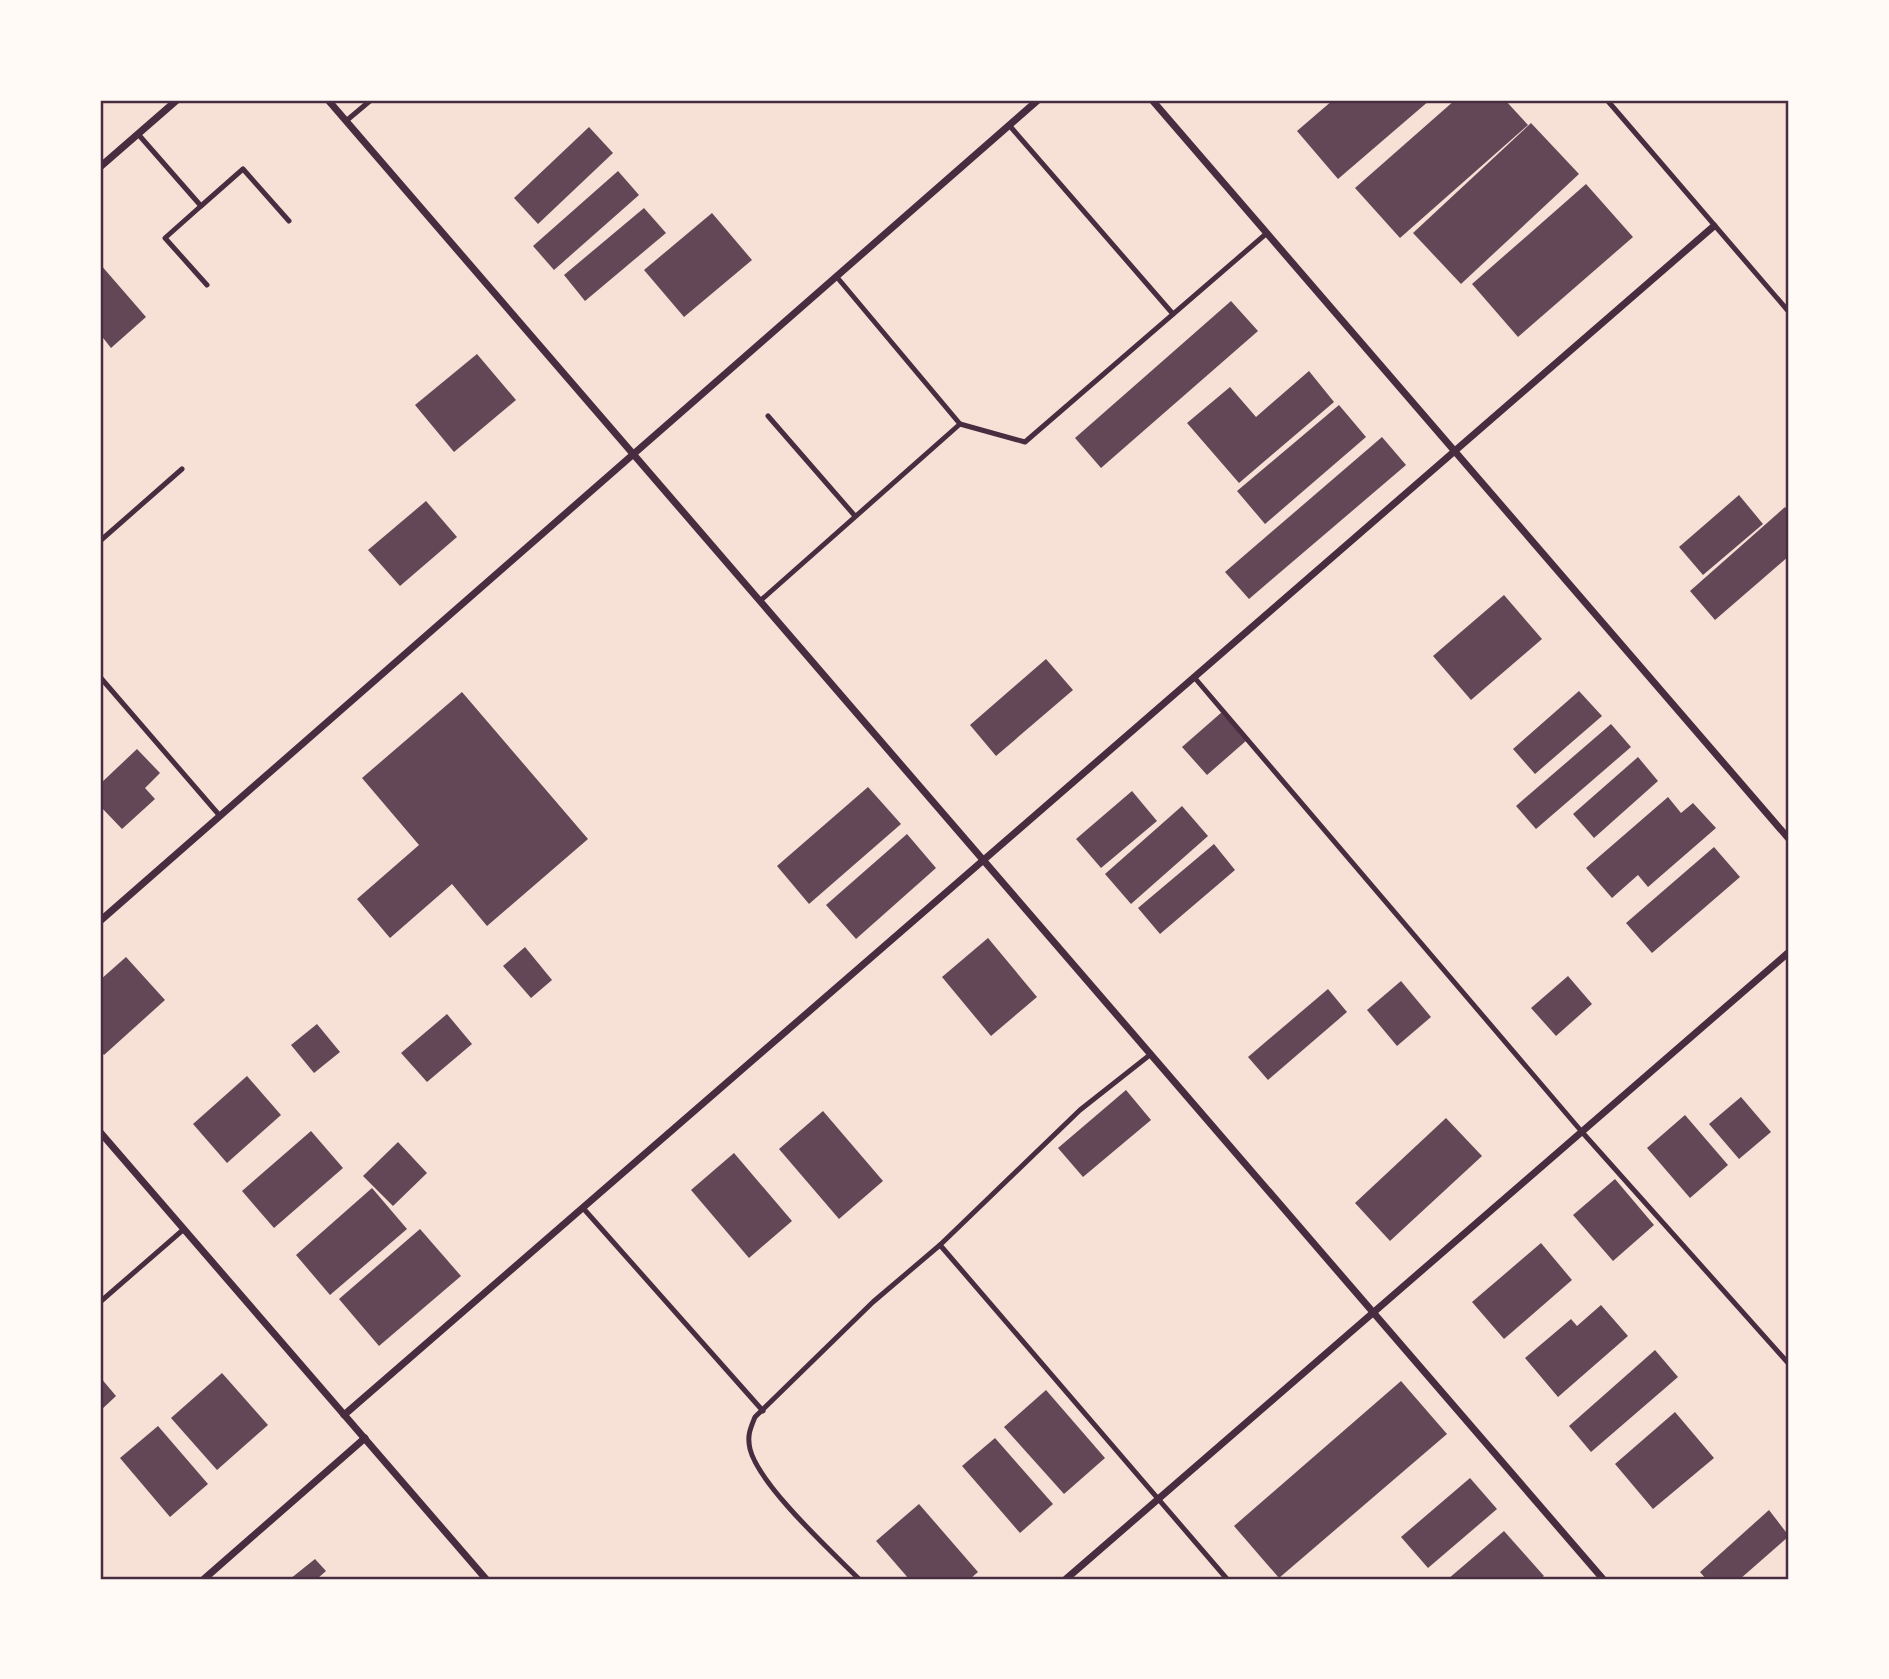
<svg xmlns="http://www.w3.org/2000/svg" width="1889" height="1679" viewBox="0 0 1889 1679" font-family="'Work Sans',sans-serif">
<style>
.building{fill:#644757}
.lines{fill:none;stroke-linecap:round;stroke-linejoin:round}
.service{stroke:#4a2c40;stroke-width:5}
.minor{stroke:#4a2c40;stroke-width:7}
.neatline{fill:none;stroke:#4a2c40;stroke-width:2.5}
</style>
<rect width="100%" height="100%" fill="#f7e1d7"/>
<g class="building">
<polygon points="1333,100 1430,100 1338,179 1297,131"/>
<polygon points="1455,100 1505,100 1528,125 1400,238 1355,188"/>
<polygon points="1531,123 1579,174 1461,284 1413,233"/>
<polygon points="589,127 613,153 538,224 514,198"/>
<polygon points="618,171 639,195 554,270 533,246"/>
<polygon points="1586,184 1633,237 1518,337 1472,284"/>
<polygon points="644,208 666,233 585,301 564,275"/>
<polygon points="712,213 752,260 684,317 644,270"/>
<polygon points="100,264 146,317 111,348 100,334"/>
<polygon points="1231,301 1258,331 1101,468 1075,438"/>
<polygon points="477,354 516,400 454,452 415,405"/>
<polygon points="1309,371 1334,402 1239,483 1187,423 1230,387 1256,417"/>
<polygon points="1339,405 1366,437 1265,524 1237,491"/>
<polygon points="1382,437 1406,465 1249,599 1225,572"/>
<polygon points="1739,495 1763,524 1703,575 1679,547"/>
<polygon points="426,501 457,537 400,586 368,550"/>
<polygon points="1785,507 1789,512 1789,556 1715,620 1690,591"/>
<polygon points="1504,595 1542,639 1471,700 1433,656"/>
<polygon points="1046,659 1073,690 996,756 970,725"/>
<polygon points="1579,691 1602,716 1535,774 1513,749"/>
<polygon points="462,692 588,839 487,926 452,884 390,938 357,899 419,845 362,778"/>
<polygon points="1222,712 1247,740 1207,775 1182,747"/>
<polygon points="1611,724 1631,747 1536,829 1516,806"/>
<polygon points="137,749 160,773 145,788 155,799 122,829 100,806 100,784"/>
<polygon points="1638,757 1658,781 1594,838 1573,814"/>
<polygon points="868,787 901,824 809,904 777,866"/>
<polygon points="1132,791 1157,821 1101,868 1076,839"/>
<polygon points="1668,797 1681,813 1693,803 1716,828 1648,887 1638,875 1612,898 1586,868"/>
<polygon points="1182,806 1208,836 1131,904 1105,874"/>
<polygon points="907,834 936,868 856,939 826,905"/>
<polygon points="1214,844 1235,870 1160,934 1138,908"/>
<polygon points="1714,847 1740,877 1652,953 1626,923"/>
<polygon points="988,938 1037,997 991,1036 942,977"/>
<polygon points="525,947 552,980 531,998 503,966"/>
<polygon points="126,957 165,1000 104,1055 100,1050 100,980"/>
<polygon points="1568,976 1592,1004 1556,1036 1531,1008"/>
<polygon points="1401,981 1431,1017 1397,1046 1367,1010"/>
<polygon points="1328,989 1347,1012 1268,1080 1248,1057"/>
<polygon points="447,1014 472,1044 427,1082 401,1053"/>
<polygon points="317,1024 340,1052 314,1073 291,1045"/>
<polygon points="247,1076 281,1115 227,1163 193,1124"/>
<polygon points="1126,1090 1151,1120 1083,1177 1058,1148"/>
<polygon points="1741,1097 1771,1132 1739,1159 1709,1124"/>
<polygon points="823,1111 883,1181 839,1219 779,1149"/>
<polygon points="1685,1115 1728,1165 1690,1198 1647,1148"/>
<polygon points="1446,1118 1482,1156 1390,1241 1355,1203"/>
<polygon points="311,1131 343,1168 274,1228 242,1191"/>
<polygon points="398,1142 427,1173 393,1206 363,1176"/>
<polygon points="734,1153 792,1221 749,1258 691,1190"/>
<polygon points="1615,1179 1654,1225 1613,1261 1573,1215"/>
<polygon points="372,1188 407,1229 330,1295 296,1255"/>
<polygon points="420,1229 461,1276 379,1346 339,1299"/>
<polygon points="1541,1243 1572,1280 1504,1339 1472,1302"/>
<polygon points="1601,1305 1628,1336 1558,1397 1525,1358 1571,1319 1577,1326"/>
<polygon points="1655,1350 1678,1377 1591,1452 1569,1426"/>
<polygon points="222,1373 268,1425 217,1470 171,1418"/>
<polygon points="100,1377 116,1396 100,1411"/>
<polygon points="1401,1381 1447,1434 1279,1578 1234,1526"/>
<polygon points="1046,1390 1105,1458 1064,1494 1004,1427"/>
<polygon points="1675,1412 1714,1458 1653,1509 1615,1464"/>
<polygon points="158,1426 208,1484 170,1517 120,1458"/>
<polygon points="995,1438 1053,1504 1020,1533 962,1466"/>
<polygon points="1470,1478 1497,1509 1428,1568 1401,1537"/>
<polygon points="919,1504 978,1572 970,1579 909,1579 876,1541"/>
<polygon points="1769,1510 1789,1536 1740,1579 1706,1579 1700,1572"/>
<polygon points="1504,1531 1544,1576 1540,1579 1448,1579"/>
<polygon points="315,1559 326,1571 317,1579 290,1579"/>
</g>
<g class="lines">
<g class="service">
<polyline points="1607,100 1789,312"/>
<polyline points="346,121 371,100"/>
<polyline points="1009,125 1173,314"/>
<polyline points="138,134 201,206 243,169 289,221"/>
<polyline points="201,206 165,238 207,285"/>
<polyline points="836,276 960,424 1025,442 1267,233"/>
<polyline points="768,416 855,516"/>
<polyline points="100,541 182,469"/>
<polyline points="760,601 960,424"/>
<polyline points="100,677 220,816"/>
<polyline points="1194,677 1582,1132 1789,1364"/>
<polyline points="1151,1054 1080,1110 940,1245 1227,1579"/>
<polyline points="583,1208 763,1411"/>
<polyline points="100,1302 184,1229"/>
<path d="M859,1579C831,1551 759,1485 750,1449C747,1436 750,1429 755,1417L873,1302L940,1245"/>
</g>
<g class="minor">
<polyline points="328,100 1603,1579"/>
<polyline points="1152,100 1789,839"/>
<polyline points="100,167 177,100"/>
<polyline points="100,921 1038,100"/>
<polyline points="100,1132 486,1579"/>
<polyline points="344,1415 1714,226"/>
<polyline points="204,1579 365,1438"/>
<polyline points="1066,1579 1789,952"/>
</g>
</g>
<rect width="1889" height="1679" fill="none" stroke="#fffaf5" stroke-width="203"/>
<rect x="102" y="102" width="1685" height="1476" class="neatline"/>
</svg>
